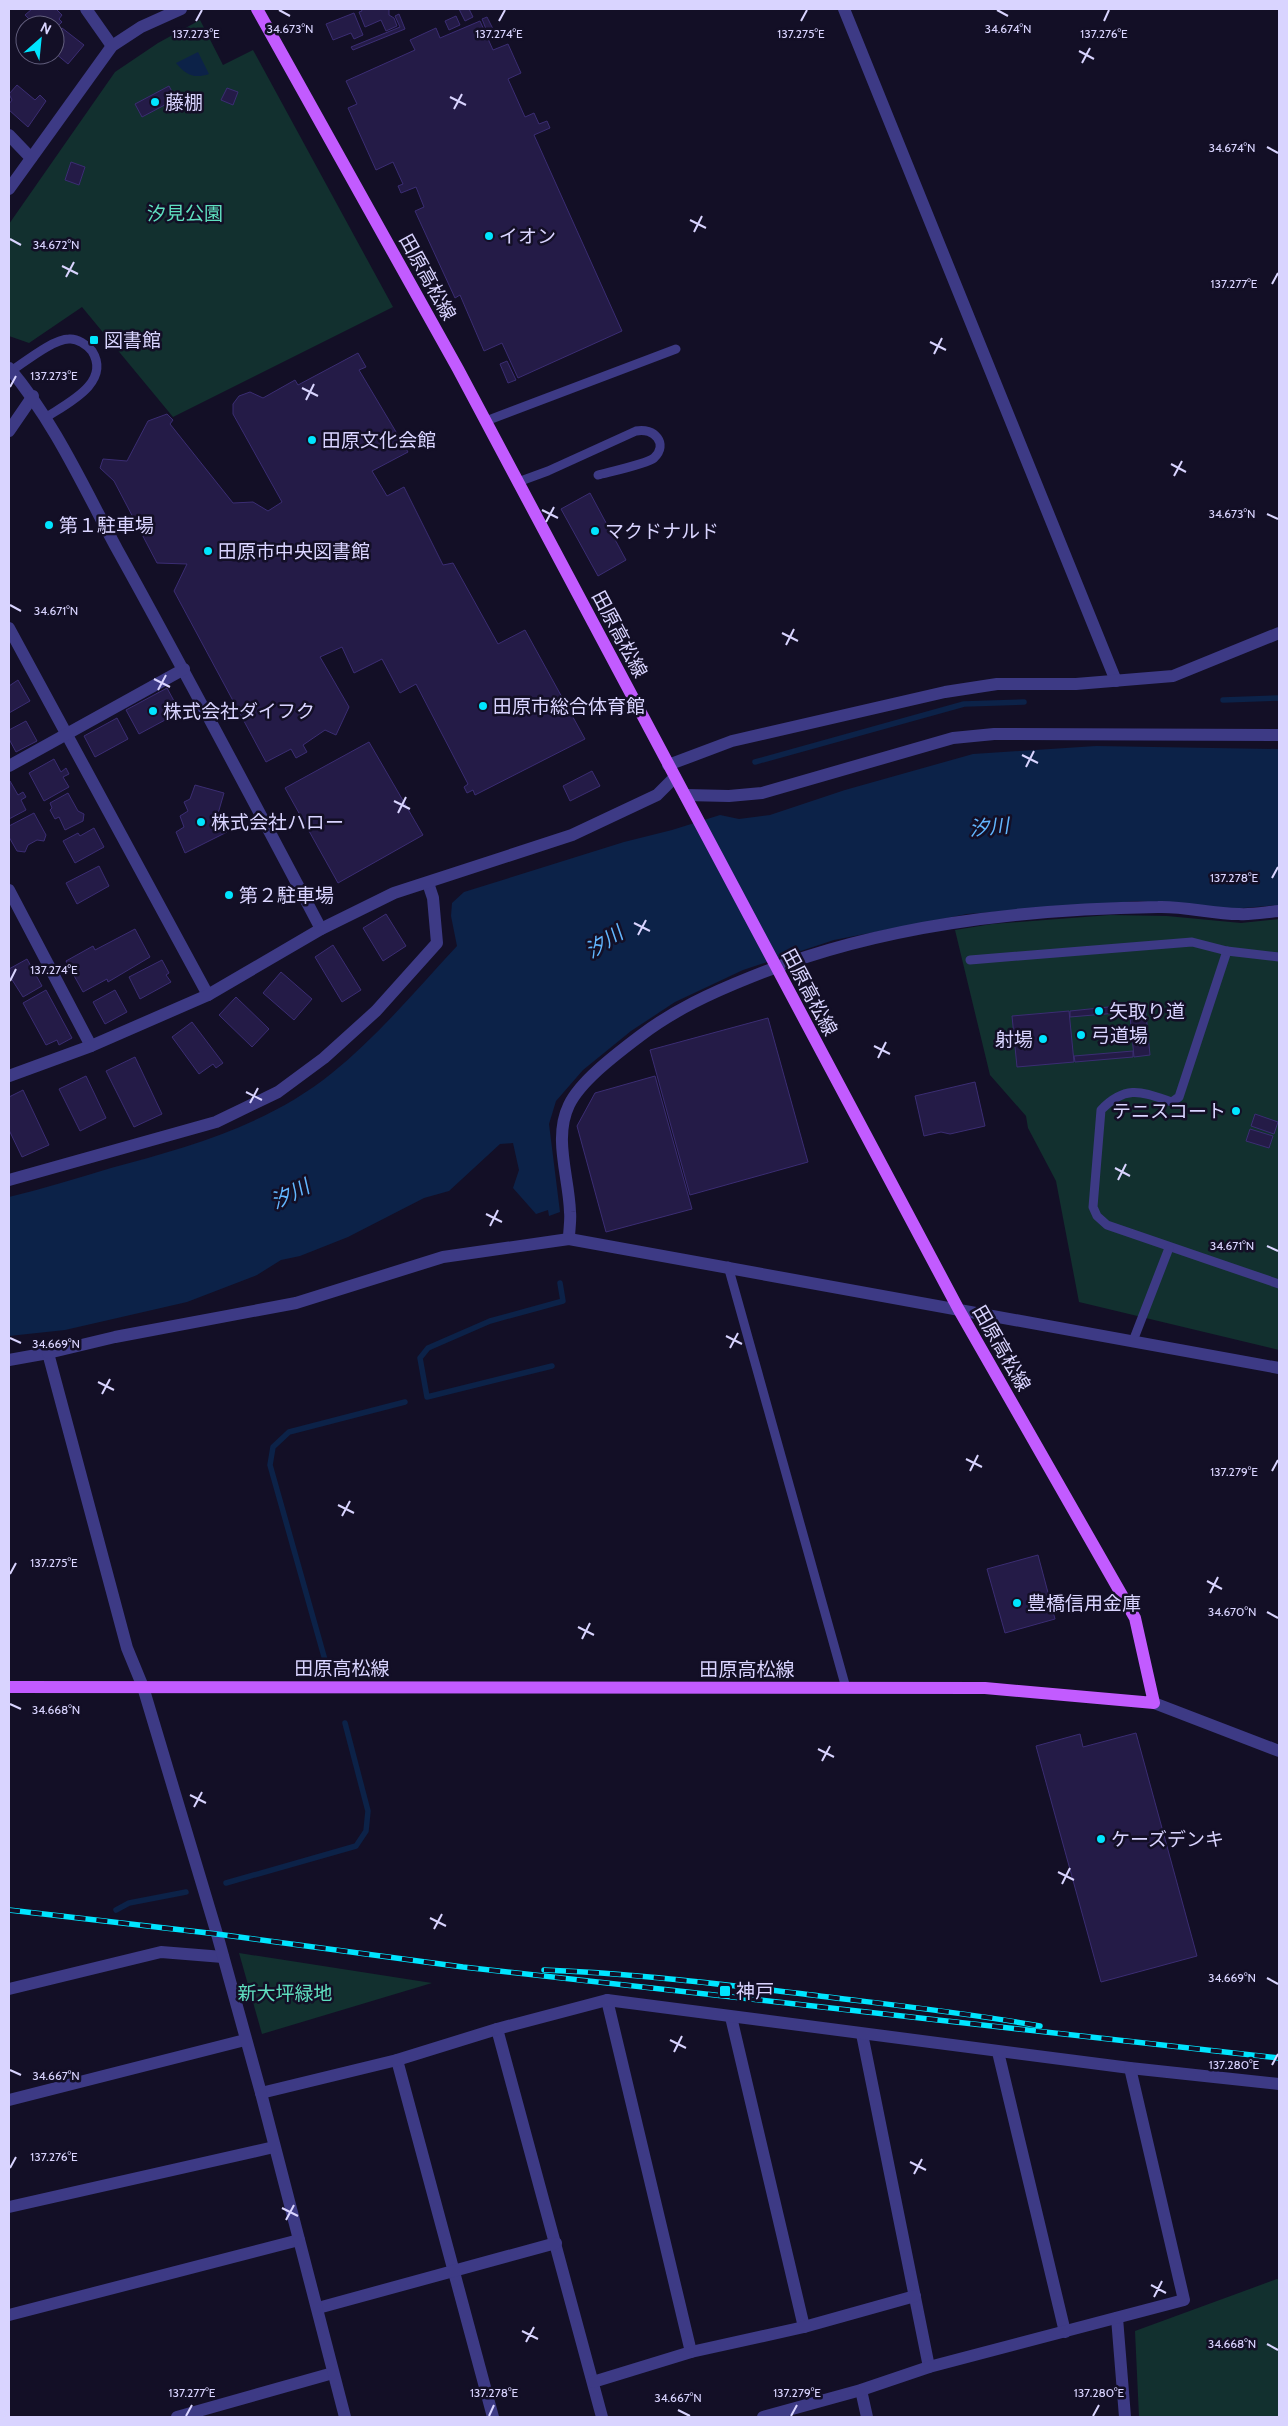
<svg xmlns="http://www.w3.org/2000/svg" width="1288" height="2426" viewBox="0 0 1288 2426" font-family="Cabin,'Noto Sans JP',sans-serif">
<style>
.green{fill:#12302f}
.water{fill:#0c2248}
.lines{fill:none;stroke-linecap:round;stroke-linejoin:round}
.stream{stroke:#0c2248;stroke-width:5.5}
.building{fill:#241b47;stroke:#3b2d73}
.service{stroke:#3d3a85;stroke-width:9}
.minor{stroke:#3d3a85;stroke-width:12}
.tertiary{stroke:#3d3a85;stroke-width:12}
.primary{stroke:#c25bff;stroke-width:12}
.rail-casing{stroke:#00e5ff;stroke-width:5.5}
.rail{stroke:#130f26;stroke-width:4;stroke-dasharray:11;stroke-linecap:butt}
.ticks{fill:none;stroke:#d9d4ff;stroke-width:2}
.poi-dot{fill:#00e5ff;stroke:#130f26;stroke-width:2}
.labels{text-anchor:middle;stroke-width:5;stroke-linejoin:round;paint-order:stroke}
.poi-label{font-size:19px;fill:#d9d4ff;stroke:#130f26;text-anchor:start}
.park-label{font-size:19px;fill:#5fe0c0;stroke:#130f26}
.street-label{font-size:19px;fill:#d9d4ff;stroke:#130f26}
.water-label{font-size:20px;font-style:italic;fill:#62b6ff;stroke:#130f26}
.ticks-label{font-size:12px;text-anchor:middle;fill:#d9d4ff;stroke:#130f26;stroke-width:5;stroke-linejoin:round;paint-order:stroke}
</style>
<rect width="100%" height="100%" fill="#130f26"/>
<g class="green">
<polygon points="200,20 223,65 253,50 393,307 173,417 82,307 29,343 9,336 9,224 115,72 158,43"/>
<polygon points="1110,915 1167,916 1241,923 1279,919 1279,1350 1079,1302 1056,1181 1028,1128 1026,1116 990,1075 955,930 992,924"/>
<polygon points="239,1953 432,1983 262,2034"/>
<polygon points="1277,2279 1279,2280 1279,2417 1139,2417 1135,2331"/>
</g>
<g class="water">
<path d="M198,52L209,74C194,79 186,75 176,63Z"/>
<path d="M1096,746L1279,749V905L1232,909L1138,901L967,914L834,940L743,970L675,1002L631,1031L583,1070L556,1101L549,1124L560,1212L549,1216L548,1210L536,1214L513,1188L519,1170L513,1143L500,1144L449,1191L424,1198L348,1237L300,1256L281,1260L257,1275L187,1302L65,1330L9,1336V1197C43,1189 77,1178 111,1168C189,1147 268,1125 332,1073C378,1036 417,989 457,946L451,916L452,903L464,892L624,842L672,830L720,815L739,819L770,815L845,790L973,754Z"/>
</g>
<g class="lines">
<g class="stream">
<polyline points="1223,700 1279,698"/>
<polyline points="755,762 964,704 1024,702"/>
<polyline points="552,1366 427,1397 420,1358 428,1348 490,1321 563,1301 560,1283"/>
<polyline points="325,1660 270,1465 273,1447 289,1432 405,1402"/>
<polyline points="226,1883 356,1846 366,1831 368,1811 345,1723"/>
<polyline points="116,1910 129,1903 186,1892"/>
</g>
</g>
<g class="building">
<polygon points="32,9 56,9 62,15 59,19 62,22 55,29 55,25 35,25 25,15"/>
<polygon points="361,9 389,9 389,15 394,18 397,26 386,31 381,20 365,27 359,12 362,11"/>
<polygon points="459,9 469,9 473,17 465,21"/>
<polygon points="354,13 363,35 354,39 351,33 333,40 326,24"/>
<polygon points="399,14 405,29 353,50 351,47 400,27 395,16"/>
<polygon points="456,16 460,25 449,30 445,21"/>
<polygon points="487,17 494,31 488,34 482,19"/>
<polygon points="480,21 493,50 508,44 521,73 508,79 525,117 534,113 539,124 547,121 550,128 534,135 622,331 518,378 502,343 484,351 460,295 455,298 415,211 424,207 416,187 401,193 398,186 403,184 393,162 376,170 348,108 357,104 346,81 415,50 410,40 436,28 440,38"/>
<polygon points="62,28 84,45 68,64 55,53 55,36"/>
<polygon points="17,85 35,100 40,95 46,101 28,127 9,110 9,104 12,100 9,94"/>
<polygon points="169,86 176,99 142,117 135,104"/>
<polygon points="227,88 238,92 233,105 221,100"/>
<polygon points="71,162 85,167 79,185 65,180"/>
<polygon points="358,353 366,367 359,370 408,452 372,471 387,496 404,487 443,565 453,563 498,644 525,630 585,739 475,795 473,790 467,793 464,787 468,784 416,684 400,693 382,659 354,673 342,647 320,657 349,707 336,735 325,730 303,745 307,752 296,758 291,749 266,762 174,591 187,564 157,563 114,481 100,468 103,459 127,461 148,421 167,414 173,420 170,424 233,503 253,502 268,511 282,502 233,414 233,404 239,396 250,392 263,398 295,380 298,385"/>
<polygon points="507,361 516,380 508,383 500,364"/>
<polygon points="590,493 626,560 598,576 561,509"/>
<polygon points="18,680 30,701 9,713 9,686"/>
<polygon points="167,688 180,712 139,734 126,710"/>
<polygon points="117,718 128,739 95,757 84,736"/>
<polygon points="26,721 37,741 16,752 9,739 9,730"/>
<polygon points="369,742 423,835 338,883 285,788"/>
<polygon points="54,759 61,772 66,768 69,774 63,777 69,787 44,801 29,773"/>
<polygon points="592,771 600,786 570,801 563,786"/>
<polygon points="10,781 18,795 23,792 26,797 21,800 26,810 9,819"/>
<polygon points="195,785 224,793 217,817 227,832 185,853 176,832 184,827 180,816 188,811 184,802 190,799"/>
<polygon points="68,793 78,811 84,814 83,821 65,830 59,817 55,819 50,810 52,808 50,803"/>
<polygon points="34,813 46,835 44,841 37,840 28,845 25,852 17,851 9,837 9,826"/>
<polygon points="94,828 104,847 75,863 63,841 78,833 80,836"/>
<polygon points="99,866 109,886 77,904 66,883"/>
<polygon points="386,914 406,946 383,961 363,928"/>
<polygon points="135,929 150,957 108,982 107,979 83,992 66,961 93,946 95,950"/>
<polygon points="333,945 361,990 342,1002 315,957"/>
<polygon points="27,959 42,986 23,997 9,975 9,969"/>
<polygon points="162,960 169,973 166,975 171,982 140,999 129,977"/>
<polygon points="281,972 312,999 294,1020 263,993"/>
<polygon points="46,990 72,1038 59,1045 57,1040 46,1045 23,1003"/>
<polygon points="115,990 127,1012 105,1024 93,1002"/>
<polygon points="236,997 269,1029 252,1047 219,1015"/>
<polygon points="1145,1004 1150,1055 1134,1057 1129,1006"/>
<polygon points="1128,1005 1129,1012 1070,1017 1070,1011"/>
<polygon points="1069,1011 1074,1062 1017,1067 1012,1016"/>
<polygon points="768,1018 808,1162 690,1195 650,1050"/>
<polygon points="192,1022 223,1063 216,1068 213,1064 199,1074 172,1037"/>
<polygon points="1133,1051 1133,1057 1075,1062 1074,1056"/>
<polygon points="135,1057 162,1114 134,1127 106,1071"/>
<polygon points="86,1076 106,1118 80,1131 59,1089"/>
<polygon points="655,1076 692,1209 606,1232 577,1126 595,1093"/>
<polygon points="975,1082 985,1126 950,1134 941,1132 924,1136 915,1096"/>
<polygon points="23,1090 49,1145 22,1157 9,1130 9,1097"/>
<polygon points="1255,1114 1278,1122 1274,1134 1251,1126"/>
<polygon points="1250,1129 1273,1136 1269,1148 1246,1141"/>
<polygon points="1038,1555 1055,1619 1005,1633 987,1569"/>
<polygon points="1136,1733 1197,1956 1101,1982 1036,1746 1080,1734 1083,1747"/>
</g>
<g class="lines">
<g class="service">
<path d="M11,371C25,362 53,339 69,339C77,338 87,345 92,351C112,383 66,404 45,418"/>
<polyline points="486,421 676,349"/>
<path d="M518,482L548,471L636,431C654,427 669,444 654,458C647,464 609,472 598,475"/>
<path d="M1227,951L1179,1097L1172,1102C1142,1092 1126,1084 1101,1110L1093,1207L1097,1216L1107,1225L1279,1284"/>
<polyline points="970,960 1192,942 1227,951 1279,957"/>
<polyline points="728,1266 846,1688"/>
<polyline points="1133,1341 1169,1248"/>
</g>
<g class="minor">
<polyline points="86,9 112,46"/>
<polyline points="844,9 1116,681"/>
<path d="M9,368C54,421 84,488 117,549C187,675 254,802 321,929"/>
<polyline points="9,431 33,396"/>
<polyline points="9,628 208,995"/>
<polyline points="668,765 732,741 945,692 997,684 1076,684 1173,676 1279,633"/>
<polyline points="9,766 184,669"/>
<polyline points="685,795 729,796 762,793 953,738 994,734 1279,735"/>
<polyline points="9,890 91,1046"/>
<polyline points="9,1180 216,1122 278,1092 324,1058 376,1011 437,943 433,898 428,883"/>
<path d="M569,1239C569,1230 571,1220 570,1212C569,1177 553,1138 569,1105C581,1080 618,1053 640,1036C674,1010 711,993 751,977C878,925 1021,909 1158,907C1185,906 1212,914 1239,914C1252,915 1266,912 1279,911"/>
<polyline points="9,1360 48,1353 127,1648 143,1687"/>
<polyline points="9,1989 161,1952 223,1957"/>
<polyline points="607,2000 691,2352"/>
<polyline points="731,2017 804,2327"/>
<polyline points="497,2029 602,2417"/>
<polyline points="862,2034 929,2367"/>
<polyline points="998,2052 1065,2332"/>
<polyline points="397,2060 493,2417"/>
<polyline points="261,2093 397,2060 497,2029 607,2000 1130,2068 1279,2084"/>
<polyline points="9,2100 245,2040"/>
<polyline points="9,2207 274,2147"/>
<polyline points="318,2308 556,2243"/>
<polyline points="9,2315 299,2240"/>
<polyline points="1117,2318 1125,2417"/>
<polyline points="593,2382 691,2352 804,2327 915,2296"/>
<polyline points="861,2390 867,2417"/>
<polyline points="177,2417 333,2373"/>
<polyline points="763,2417 861,2390 929,2367 1184,2300 1130,2068"/>
</g>
<g class="tertiary">
<polyline points="9,135 31,158"/>
<polyline points="9,189 112,46 141,27 181,9"/>
<polyline points="9,1076 91,1046 208,995 321,929 394,893 572,835 657,795 675,777"/>
<polyline points="48,1353 115,1337 296,1303 443,1257 569,1239 1279,1368"/>
<polyline points="143,1687 217,1934 261,2093 345,2417"/>
<polyline points="1154,1703 1279,1751"/>
</g>
<polyline class="primary" points="9,1687 985,1688 1154,1703 1135,1618 959,1310 458,369 257,9"/>
<g class="rail-casing">
<g id="rail">
<polyline points="9,1910 217,1934 463,1967 1279,2058"/>
<path d="M544,1970C631,1973 717,1984 804,1994C883,2004 962,2012 1040,2026"/>
</g>
</g>
<use href="#rail" class="rail"/>
</g>
<path class="ticks" d="M279,10L290,16M997,10L1008,16M196,21L202,10M499,21L505,10M801,21L807,10M1104,21L1109,10M1079,51L1094,59M1082,63L1090,48M450,97L466,105M454,109L462,94M1267,147L1278,153M690,220L706,228M694,232L702,216M10,239L21,245M62,266L78,274M66,277L74,262M1272,284L1278,273M930,342L946,350M934,354L942,338M10,387L16,376M302,388L318,396M306,400L314,384M1171,464L1186,472M1174,476L1182,461M542,510L558,518M1267,514L1278,519M546,522L554,507M10,605L21,611M782,633L798,641M786,645L794,629M154,679L170,687M158,690L166,675M1022,755L1038,763M1026,767L1034,751M394,801L410,809M398,813L406,797M1272,878L1278,867M634,923L650,931M638,935L646,920M10,981L16,969M874,1046L890,1054M878,1058L886,1042M246,1092L262,1100M250,1103L258,1088M1115,1168L1130,1176M1118,1180L1126,1164M486,1214L502,1222M490,1226L498,1210M1267,1246L1278,1251M726,1336L742,1344M10,1338L21,1343M730,1348L738,1333M98,1382L114,1390M102,1394L110,1379M966,1459L982,1467M970,1471L978,1455M1272,1471L1278,1460M338,1505L354,1513M342,1516L350,1501M10,1574L16,1563M1207,1581L1222,1589M1210,1593L1218,1577M1267,1612L1278,1618M578,1627L594,1635M582,1639L590,1623M10,1704L21,1709M818,1749L834,1757M822,1761L830,1746M190,1795L206,1803M194,1807L202,1792M1058,1872L1074,1880M1062,1884L1070,1868M430,1918L446,1926M434,1929L442,1914M1267,1978L1278,1984M670,2040L686,2048M674,2052L682,2036M1272,2065L1278,2054M10,2070L21,2075M910,2162L926,2170M10,2168L16,2157M914,2174L922,2159M282,2208L298,2216M286,2220L294,2205M1151,2285L1166,2293M1154,2297L1162,2281M522,2331L538,2339M526,2342L534,2327M1267,2344L1278,2350M678,2410L690,2416M186,2416L192,2405M489,2416L494,2405M791,2416L797,2405M1093,2416L1099,2405"/>
<g class="poi-dot">
<circle cx="155" cy="102" r="5"/>
<circle cx="489" cy="236" r="5"/>
<rect x="89" y="335" width="10" height="10" rx="2.5"/>
<circle cx="312" cy="440" r="5"/>
<circle cx="49" cy="525" r="5"/>
<circle cx="595" cy="531" r="5"/>
<circle cx="208" cy="551" r="5"/>
<circle cx="483" cy="706" r="5"/>
<circle cx="153" cy="711" r="5"/>
<circle cx="201" cy="822" r="5"/>
<circle cx="229" cy="895" r="5"/>
<circle cx="1099" cy="1011" r="5"/>
<circle cx="1081" cy="1035" r="5"/>
<circle cx="1043" cy="1039" r="5"/>
<circle cx="1236" cy="1111" r="5"/>
<circle cx="1017" cy="1603" r="5"/>
<circle cx="1101" cy="1839" r="5"/>
<rect x="719" y="1985" width="12" height="12" rx="2.5"/>
</g>
<g class="labels">
<g class="poi-label">
<text x="165" y="109">藤棚</text>
<text x="499" y="243">イオン</text>
<text x="104" y="347">図書館</text>
<text x="322" y="447">田原文化会館</text>
<text x="59" y="532">第１駐車場</text>
<text x="605" y="538">マクドナルド</text>
<text x="218" y="558">田原市中央図書館</text>
<text x="493" y="713">田原市総合体育館</text>
<text x="163" y="718">株式会社ダイフク</text>
<text x="211" y="829">株式会社ハロー</text>
<text x="239" y="902">第２駐車場</text>
<text x="1109" y="1018">矢取り道</text>
<text x="1091" y="1042">弓道場</text>
<text x="1033" y="1046" text-anchor="end">射場</text>
<text x="1226" y="1118" text-anchor="end">テニスコート</text>
<text x="1027" y="1610">豊橋信用金庫</text>
<text x="1111" y="1846">ケーズデンキ</text>
<text x="736" y="1998">神戸</text>
</g>
<g class="park-label">
<text x="185" y="220">汐見公園</text>
<text x="285" y="2000">新大坪緑地</text>
</g>
<g class="street-label">
<text transform="translate(428 277) rotate(61)" y="7">田原高松線</text>
<text transform="translate(620 634) rotate(62)" y="7">田原高松線</text>
<text transform="translate(810 992) rotate(62)" y="7">田原高松線</text>
<text transform="translate(1002 1348) rotate(60)" y="7">田原高松線</text>
<text x="342" y="1675">田原高松線</text>
<text x="747" y="1676">田原高松線</text>
</g>
<g class="water-label">
<text transform="translate(989 827) rotate(-5)" y="7">汐川</text>
<text transform="translate(604 942) rotate(-33)" y="7">汐川</text>
<text transform="translate(290 1194) rotate(-27)" y="7">汐川</text>
</g>
</g>
<g class="ticks-label">
<text x="290" y="33">34.673°N</text>
<text x="1008" y="33">34.674°N</text>
<text x="196" y="38">137.273°E</text>
<text x="499" y="38">137.274°E</text>
<text x="801" y="38">137.275°E</text>
<text x="1104" y="38">137.276°E</text>
<text x="1232" y="152">34.674°N</text>
<text x="56" y="249">34.672°N</text>
<text x="1234" y="288">137.277°E</text>
<text x="54" y="380">137.273°E</text>
<text x="1232" y="518">34.673°N</text>
<text x="56" y="615">34.671°N</text>
<text x="1234" y="882">137.278°E</text>
<text x="54" y="974">137.274°E</text>
<text x="1232" y="1250">34.671°N</text>
<text x="56" y="1348">34.669°N</text>
<text x="1234" y="1476">137.279°E</text>
<text x="54" y="1567">137.275°E</text>
<text x="1232" y="1616">34.670°N</text>
<text x="56" y="1714">34.668°N</text>
<text x="1232" y="1982">34.669°N</text>
<text x="1234" y="2069">137.280°E</text>
<text x="56" y="2080">34.667°N</text>
<text x="54" y="2161">137.276°E</text>
<text x="1232" y="2348">34.668°N</text>
<text x="192" y="2397">137.277°E</text>
<text x="494" y="2397">137.278°E</text>
<text x="797" y="2397">137.279°E</text>
<text x="1099" y="2397">137.280°E</text>
<text x="678" y="2402">34.667°N</text>
</g>
<rect width="1288" height="2426" fill="none" stroke="#d9d4ff" stroke-width="20"/>
<g transform="translate(40 40) rotate(27)"><circle r="24" fill="#130f26" stroke="#625e7d"/>
<path d="M0-4L9 19L0 12L-9 19Z" fill="#00e5ff"/>
<text y="-8" font-size="14" font-weight="bold" text-anchor="middle" fill="#d9d4ff">N</text>
</g>
</svg>
